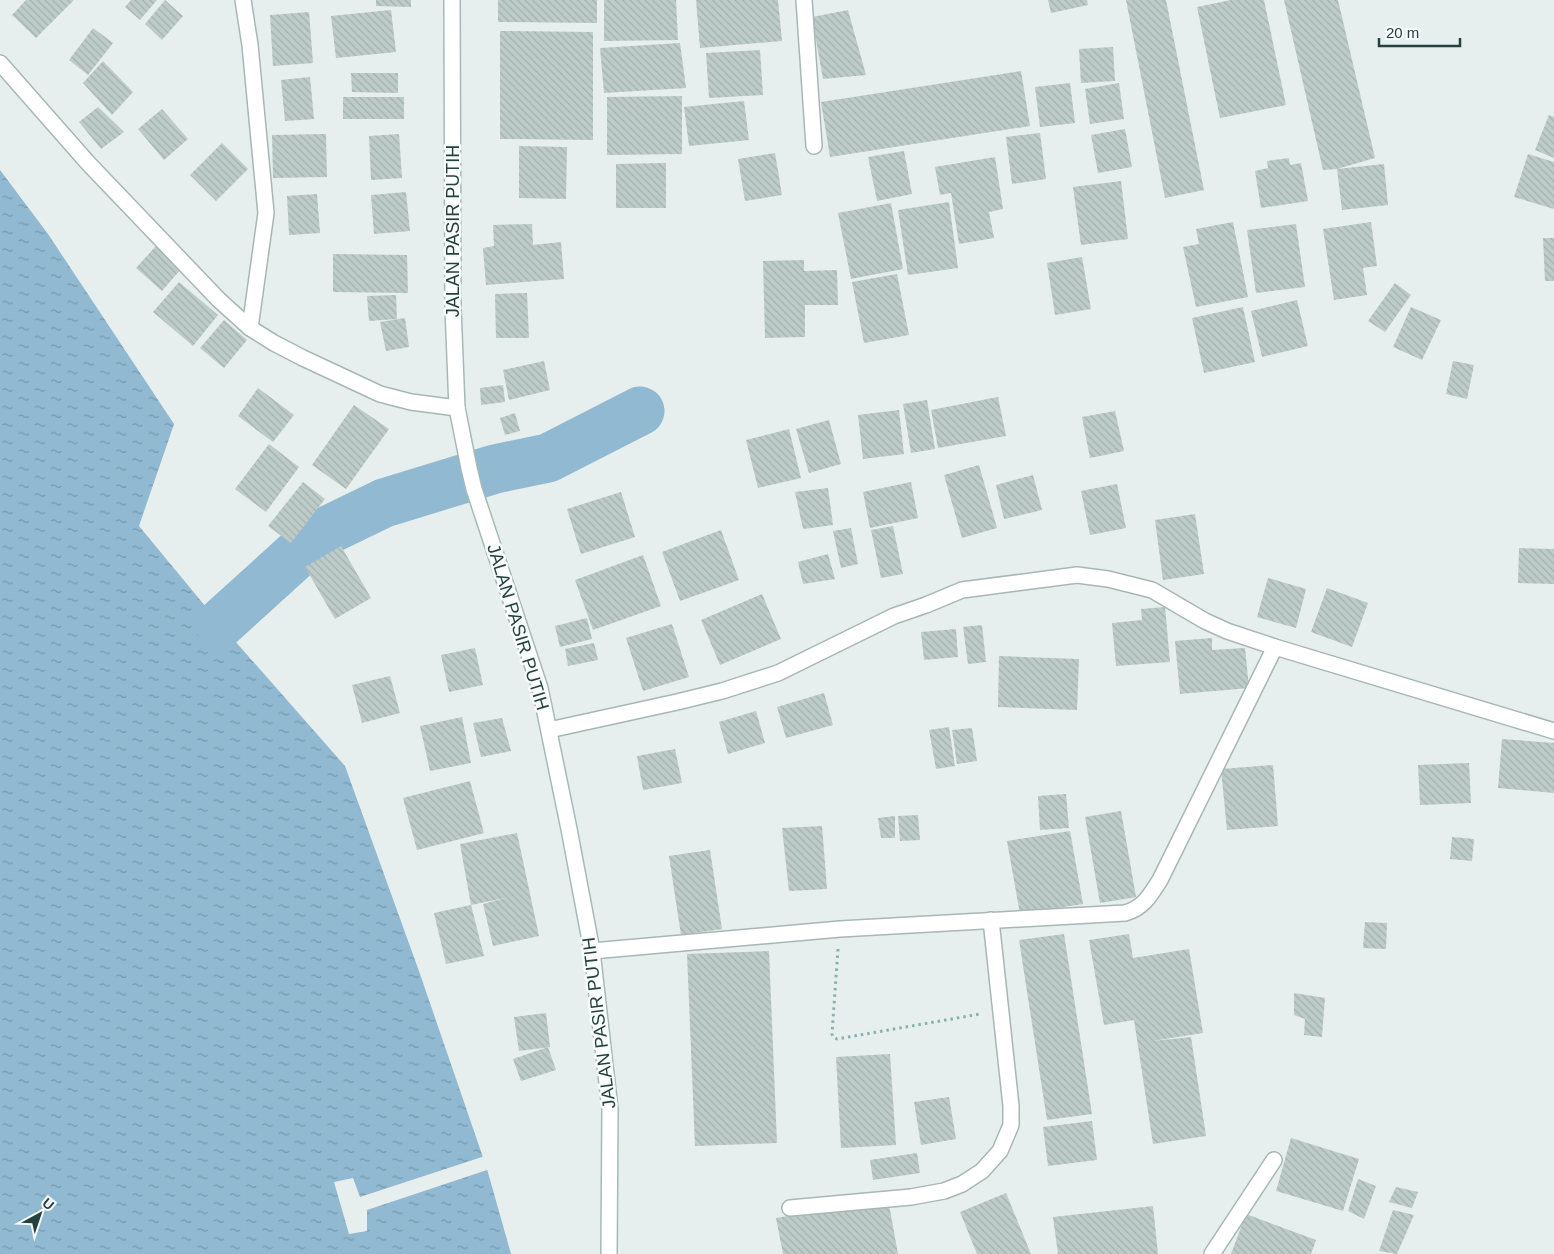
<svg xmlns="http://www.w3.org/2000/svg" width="1554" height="1254" viewBox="0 0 1554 1254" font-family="Arial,sans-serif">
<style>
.water{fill:url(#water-ripples)}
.pier{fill:#e6efed}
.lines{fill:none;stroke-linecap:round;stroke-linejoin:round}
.river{stroke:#91b9d1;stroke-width:49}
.building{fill:url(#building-back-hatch)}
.minor-casing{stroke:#a8b7b5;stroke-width:18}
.secondary-casing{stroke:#a5bab7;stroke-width:18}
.path{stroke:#88b1ad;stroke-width:3;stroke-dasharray:2.5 4;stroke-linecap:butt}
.minor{stroke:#fff;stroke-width:15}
.secondary{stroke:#fff;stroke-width:15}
.labels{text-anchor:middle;stroke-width:5;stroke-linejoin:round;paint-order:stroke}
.street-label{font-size:18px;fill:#25413f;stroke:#f7fbfa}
</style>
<defs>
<pattern id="water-ripples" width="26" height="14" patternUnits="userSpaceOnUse" patternTransform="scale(1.25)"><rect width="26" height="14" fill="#91b9d1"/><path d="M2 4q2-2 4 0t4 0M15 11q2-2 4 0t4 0" fill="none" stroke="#7698ab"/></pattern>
<pattern id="building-back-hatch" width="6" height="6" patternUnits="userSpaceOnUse" patternTransform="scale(1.25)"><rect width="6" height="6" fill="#beccc9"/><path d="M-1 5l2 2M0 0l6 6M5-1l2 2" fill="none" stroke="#a3b0ae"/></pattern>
</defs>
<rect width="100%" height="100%" fill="#e6efed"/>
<polygon class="water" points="0,170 48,234 174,424 139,526 220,624 345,766 420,974 487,1169 511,1254 0,1254"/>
<polygon class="pier" points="485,1156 490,1169 367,1210 367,1231 349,1234 334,1182 353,1178 360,1197"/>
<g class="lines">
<polyline class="river" points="220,624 318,535 384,503 495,469 548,458 640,411"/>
</g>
<g class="building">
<polygon points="26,0 74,0 36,38 12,15"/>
<polygon points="131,0 157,0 140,20 125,7"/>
<polygon points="165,0 183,16 162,40 145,24"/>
<polygon points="376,0 411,0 411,7 376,6"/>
<polygon points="498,0 597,0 597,23 498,22"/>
<polygon points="604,0 676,0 678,40 604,41"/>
<polygon points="696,0 778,0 782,41 700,48"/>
<polygon points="1048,0 1087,0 1088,5 1051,13"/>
<polygon points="1126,0 1166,0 1204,190 1165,198"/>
<polygon points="1231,0 1264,0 1286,105 1220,118 1197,7"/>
<polygon points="1284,0 1338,0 1375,158 1337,169 1384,164 1388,205 1342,210 1337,169 1323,170"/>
<polygon points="391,10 396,52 336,58 331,16"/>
<polygon points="848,10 866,75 823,79 812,17"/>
<polygon points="309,12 313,63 273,66 270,15"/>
<polygon points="93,28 113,43 88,75 69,60"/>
<polygon points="500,31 593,32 593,140 500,139"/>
<polygon points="680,43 686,88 604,93 600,48"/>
<polygon points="1113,47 1115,81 1081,83 1079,49"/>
<polygon points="760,50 763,95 709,98 706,53"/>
<polygon points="103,61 133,92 112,115 83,83"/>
<polygon points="1021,71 1030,126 830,157 821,102"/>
<polygon points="351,73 398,73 398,93 352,92"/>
<polygon points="310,77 314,119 285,121 281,80"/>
<polygon points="1070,83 1075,123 1040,127 1035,87"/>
<polygon points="1119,83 1124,119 1090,124 1085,89"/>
<polygon points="682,96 682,154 607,155 607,97"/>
<rect x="343" y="97" width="61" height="22"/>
<polygon points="744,101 749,140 689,146 684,107"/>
<polygon points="98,107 124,132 101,149 79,122"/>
<polygon points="162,109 188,139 164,160 138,129"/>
<polygon points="1549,115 1554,117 1554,158 1535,150"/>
<polygon points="1125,129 1132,167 1098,173 1091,135"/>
<polygon points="1040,133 1046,179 1012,184 1006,137"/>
<polygon points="326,134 327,177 273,178 272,135"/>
<polygon points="399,134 402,178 371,180 369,136"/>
<polygon points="222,143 248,169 216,201 190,175"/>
<polygon points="519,146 567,147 566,199 519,198"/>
<polygon points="904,151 912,194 877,201 868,157"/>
<polygon points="775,153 782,195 745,201 738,159"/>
<polygon points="1528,154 1554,162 1554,209 1514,197"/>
<polygon points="995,157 1003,209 989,212 994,238 959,244 951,193 940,195 935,167"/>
<polygon points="1289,158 1290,165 1301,163 1308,201 1261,208 1255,171 1268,168 1267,161"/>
<polygon points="666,163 666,208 616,208 616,164"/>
<polygon points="1121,181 1128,239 1081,245 1073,187"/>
<polygon points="406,192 410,231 374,234 371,195"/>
<polygon points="317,194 320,233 289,235 287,196"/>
<polygon points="949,202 958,268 908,275 898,210"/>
<polygon points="891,203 903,269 851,279 838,213"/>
<polygon points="1233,222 1248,297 1196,307 1183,247 1199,244 1196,229"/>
<polygon points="1371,222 1377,266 1363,268 1367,295 1334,300 1323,229"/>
<polygon points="532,224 533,245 561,242 564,279 486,285 483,248 494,246 493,225"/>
<polygon points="1296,224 1305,287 1256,293 1247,230"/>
<polygon points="1543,238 1554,238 1554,281 1545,281"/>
<polygon points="156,246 181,269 162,291 136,268"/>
<polygon points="333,254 407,255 408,293 333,292"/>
<polygon points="1082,257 1091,309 1055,315 1047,263"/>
<polygon points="804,260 804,271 837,270 838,305 805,305 805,337 765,338 763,261"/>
<polygon points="897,274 909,335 864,343 852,282"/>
<polygon points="179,282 218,315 193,346 153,312"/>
<polygon points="1395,283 1411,295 1385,332 1368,321"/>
<polygon points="527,293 529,338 496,338 495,294"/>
<polygon points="396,295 397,319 369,321 367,296"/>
<polygon points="1297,300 1308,346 1262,357 1251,311"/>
<polygon points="1243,307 1255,362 1204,373 1192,318"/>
<polygon points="1411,307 1441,320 1422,360 1393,347"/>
<polygon points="405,318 409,347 386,351 380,322"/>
<polygon points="224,320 247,340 224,368 200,348"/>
<polygon points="544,361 550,390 509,400 503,370"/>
<polygon points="1453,361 1474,365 1467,399 1446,394"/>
<polygon points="503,385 505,402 481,405 480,388"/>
<polygon points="258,388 294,415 273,442 238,416"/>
<polygon points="998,397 1006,436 938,448 931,410"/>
<polygon points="927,400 935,449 911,453 903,404"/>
<polygon points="354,405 389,429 346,489 312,465"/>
<polygon points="899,410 904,454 863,459 858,415"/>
<polygon points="1115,411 1124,451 1090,458 1082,417"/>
<polygon points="515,413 520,431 505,435 500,418"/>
<polygon points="829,420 841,464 809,473 796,429"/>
<polygon points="789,429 801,478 758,488 746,440"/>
<polygon points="269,444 299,467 266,512 235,489"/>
<polygon points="979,465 997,528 962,538 944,475"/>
<polygon points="1033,475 1042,510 1004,519 996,485"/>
<polygon points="303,482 325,499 291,543 268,526"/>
<polygon points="911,482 918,518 870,528 863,492"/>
<polygon points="1117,484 1126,528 1090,535 1081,491"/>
<polygon points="828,488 833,525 803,529 795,492"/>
<polygon points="621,492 635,537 581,554 567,509"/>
<polygon points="1195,514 1204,574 1163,580 1155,520"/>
<polygon points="893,526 903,574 881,578 871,530"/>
<polygon points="851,528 858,564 841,568 833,531"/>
<polygon points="721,530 739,580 680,601 662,552"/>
<polygon points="341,546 371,598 335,619 305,567"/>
<polygon points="1519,548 1554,549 1554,584 1518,583"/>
<polygon points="828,554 835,579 803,584 798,562"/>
<polygon points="643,555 661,606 593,630 575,580"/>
<polygon points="1268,578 1306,589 1296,628 1257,617"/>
<polygon points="1327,588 1368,603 1352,647 1311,632"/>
<polygon points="762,594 781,639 720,665 701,620"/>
<polygon points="1165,607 1170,662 1116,666 1112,623 1142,620 1141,609"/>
<polygon points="587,618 592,639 560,647 555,626"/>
<polygon points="672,624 689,677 643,691 626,638"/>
<polygon points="982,625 986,662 968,664 963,627"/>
<polygon points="956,629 958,657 924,660 921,632"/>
<polygon points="1212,638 1212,650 1245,648 1249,688 1180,694 1175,641"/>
<polygon points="594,643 598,660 568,666 565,649"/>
<polygon points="475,648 483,685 449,692 441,655"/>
<polygon points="999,656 1079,659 1077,710 998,707"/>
<polygon points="390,676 400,713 362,723 352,685"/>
<polygon points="824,693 833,725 786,738 777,707"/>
<polygon points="756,711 765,743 728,754 719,722"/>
<polygon points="462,717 471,763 430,771 420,726"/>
<polygon points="502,718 511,751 481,757 473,723"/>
<polygon points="949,727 955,766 936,769 929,730"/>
<polygon points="972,728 977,761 957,764 952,730"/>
<polygon points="1502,739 1554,743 1554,793 1498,788"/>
<polygon points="675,749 682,783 643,790 637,756"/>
<polygon points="1469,763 1471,803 1420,805 1418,765"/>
<polygon points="1273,765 1278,826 1227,830 1221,769"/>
<polygon points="470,781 484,833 417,850 403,798"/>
<polygon points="1066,794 1069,828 1040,830 1038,796"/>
<polygon points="1121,811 1136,897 1100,903 1085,817"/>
<polygon points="918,815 920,840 900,841 898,816"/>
<polygon points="895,816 895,838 881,838 878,818"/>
<polygon points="822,826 827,889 789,891 782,828"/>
<polygon points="1070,831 1083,904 1020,914 1007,841"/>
<polygon points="517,833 539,936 493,946 483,904 505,898 471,905 484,956 446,964 434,913 471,905 460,844"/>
<polygon points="1452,837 1474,839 1472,861 1450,859"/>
<polygon points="710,850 722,929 681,935 669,856"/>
<polygon points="1365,922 1387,923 1386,949 1363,948"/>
<polygon points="1064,934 1092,1114 1047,1120 1019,940"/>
<polygon points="1129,934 1133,958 1189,949 1203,1033 1152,1041 1191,1037 1206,1136 1153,1144 1134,1020 1104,1025 1089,940"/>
<polygon points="769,951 777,1143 695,1146 687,954"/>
<polygon points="1294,993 1325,998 1322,1037 1304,1035 1305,1019 1294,1015"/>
<polygon points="546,1013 550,1047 519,1051 514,1017"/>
<polygon points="548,1047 556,1070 521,1081 513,1059"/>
<polygon points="890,1054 896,1145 841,1148 836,1057"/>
<polygon points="949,1097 956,1139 921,1145 914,1102"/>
<polygon points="1092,1121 1097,1160 1048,1166 1043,1127"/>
<polygon points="1291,1138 1359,1159 1343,1211 1276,1191"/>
<polygon points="917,1153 920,1173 873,1180 870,1160"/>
<polygon points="1358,1179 1376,1186 1364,1219 1348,1211"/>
<polygon points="1396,1187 1418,1192 1412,1208 1389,1202"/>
<polygon points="1006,1193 1031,1254 977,1254 960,1212"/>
<polygon points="888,1199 898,1254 783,1254 776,1218"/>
<polygon points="1153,1206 1158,1254 1058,1254 1053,1217"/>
<polygon points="1393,1210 1414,1215 1397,1254 1379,1251"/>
<polygon points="1246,1214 1316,1240 1311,1254 1231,1254"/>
</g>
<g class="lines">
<g class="minor-casing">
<g id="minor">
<polyline points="243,0 250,45 266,213 250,328"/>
<polyline points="804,0 814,146"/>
<polyline points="0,63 88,163 219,300 250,328 274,343 303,358 380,394 411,402 457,408"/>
<polyline points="549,730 677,702 722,691 778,673 894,616 926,605 962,590 1077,575 1108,579 1152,590 1205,621 1227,631 1275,647 1554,731"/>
<path d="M592,951L840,929L1125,913C1143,908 1150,896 1160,880L1275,647"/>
<polyline points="790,1208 911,1197 944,1191 962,1184 982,1171 1000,1151 1011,1125 1011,1106 991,920"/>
<polyline points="1212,1254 1274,1160"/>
</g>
</g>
<g class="secondary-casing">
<polyline id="secondary" points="452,0 453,308 457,408 469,468 474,489 540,688 569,829 592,951 610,1109 609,1254"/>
</g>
<polyline class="path" points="838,949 832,1034 833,1037 837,1039 980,1014"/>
<use href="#minor" class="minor"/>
<use href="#secondary" class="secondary"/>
</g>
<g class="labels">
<g class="street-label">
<text transform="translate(453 231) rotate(-90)" y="6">JALAN PASIR PUTIH</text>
<text transform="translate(518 627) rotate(73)" y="6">JALAN PASIR PUTIH</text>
<text transform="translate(599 1023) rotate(-97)" y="6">JALAN PASIR PUTIH</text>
</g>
</g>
<g transform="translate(40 1214) rotate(40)" stroke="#f7fbfa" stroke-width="4" paint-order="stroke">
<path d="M0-4L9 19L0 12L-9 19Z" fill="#25413f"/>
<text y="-8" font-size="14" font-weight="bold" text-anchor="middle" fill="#25413f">U</text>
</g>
<path d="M1379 38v8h81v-8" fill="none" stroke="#25413f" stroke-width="2.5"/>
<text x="1386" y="38" font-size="15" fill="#25413f" stroke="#f7fbfa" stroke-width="4" paint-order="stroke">20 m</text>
</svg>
